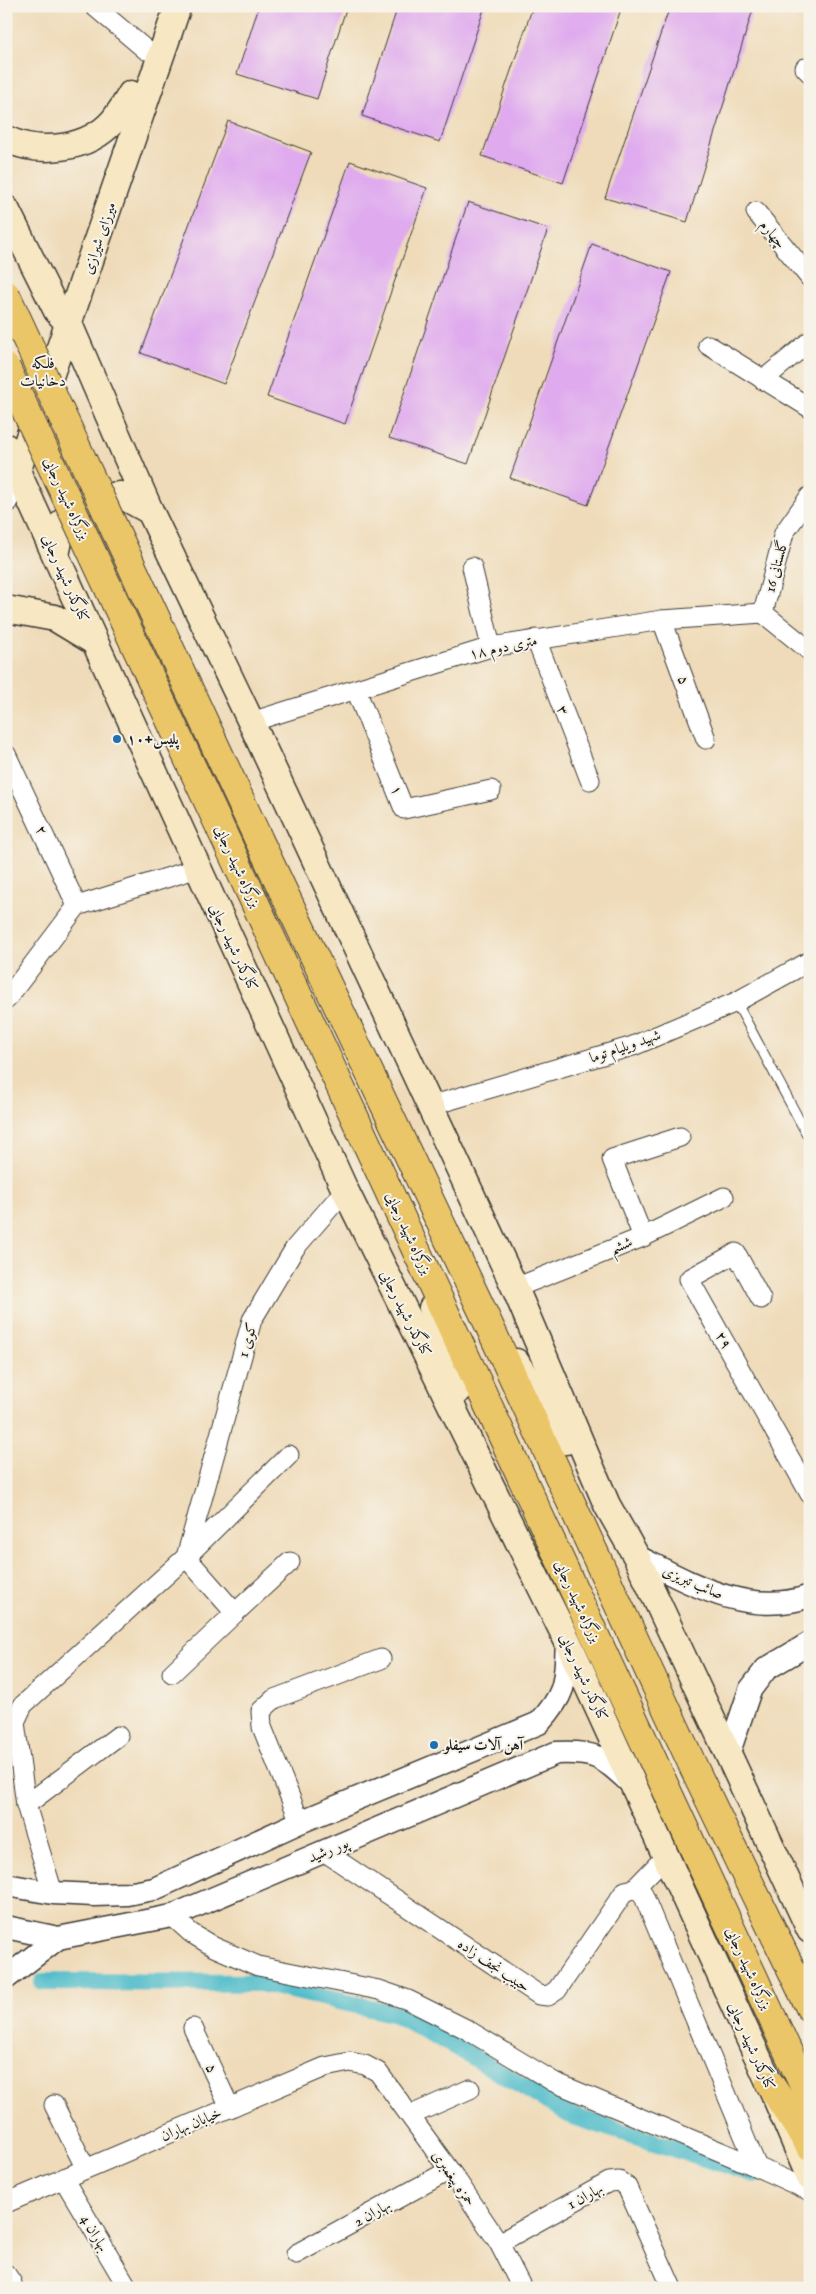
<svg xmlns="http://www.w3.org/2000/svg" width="816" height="2294" viewBox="0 0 816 2294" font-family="'IM FELL English',Amiri,serif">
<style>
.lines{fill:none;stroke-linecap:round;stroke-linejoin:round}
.canal{stroke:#51bdcb;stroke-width:18}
.building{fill:#dfaaee}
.service-casing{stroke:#3c3934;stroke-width:11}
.minor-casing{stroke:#3c3934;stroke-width:21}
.tertiary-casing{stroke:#3c3934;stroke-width:25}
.secondary-casing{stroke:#3c3934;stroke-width:29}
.trunk-casing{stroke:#3c3934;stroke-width:30}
.service{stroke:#fff;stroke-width:9}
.minor{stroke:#fff;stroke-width:19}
.tertiary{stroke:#fff;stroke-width:22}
.secondary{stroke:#f7e8c3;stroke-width:26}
.trunk{stroke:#ebc669;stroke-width:28}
.trunk-bridge-casing{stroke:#3c3934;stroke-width:30;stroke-linecap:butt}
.trunk-bridge{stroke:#ebc669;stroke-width:28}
.poi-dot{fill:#1f6fb2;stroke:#f7f3e8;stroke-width:2}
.labels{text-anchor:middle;stroke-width:4;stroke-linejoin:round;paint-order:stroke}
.street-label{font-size:15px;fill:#1c1c1c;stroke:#f7f3e8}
.poi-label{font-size:15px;font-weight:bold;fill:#1c1c1c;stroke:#f7f3e8;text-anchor:start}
.neighbourhood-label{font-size:16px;fill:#1c1c1c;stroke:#f7f3e8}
</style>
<rect width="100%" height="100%" fill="#f7f3e8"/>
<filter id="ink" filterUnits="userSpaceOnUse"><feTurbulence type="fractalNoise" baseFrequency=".02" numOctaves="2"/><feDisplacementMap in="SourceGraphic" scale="10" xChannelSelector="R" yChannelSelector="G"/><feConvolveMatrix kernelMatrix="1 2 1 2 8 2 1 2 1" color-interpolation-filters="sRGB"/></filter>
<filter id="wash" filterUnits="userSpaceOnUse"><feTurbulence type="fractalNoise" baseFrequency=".0096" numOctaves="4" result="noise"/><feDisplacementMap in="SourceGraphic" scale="20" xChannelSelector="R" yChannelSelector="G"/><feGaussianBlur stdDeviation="1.12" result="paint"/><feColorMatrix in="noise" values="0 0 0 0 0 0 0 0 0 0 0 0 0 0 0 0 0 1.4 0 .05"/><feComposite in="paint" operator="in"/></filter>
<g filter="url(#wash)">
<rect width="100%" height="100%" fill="#efdbb9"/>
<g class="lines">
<polyline class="canal" points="43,1982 260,1983 396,2014 467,2053 572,2116 755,2174"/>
</g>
<g id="blocks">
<g class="building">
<polygon points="259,6 347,6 317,99 237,74"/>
<polygon points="398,6 485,6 440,142 362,116"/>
<polygon points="533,6 622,6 563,183 482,156"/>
<polygon points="670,6 754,6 687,222 605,198"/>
<polygon points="228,121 311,152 224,384 141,353"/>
<polygon points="350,161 427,188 345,424 267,397"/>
<polygon points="468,202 548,229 468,464 389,438"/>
<polygon points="592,244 671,272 588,505 510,478"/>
</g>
</g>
</g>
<g filter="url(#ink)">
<use href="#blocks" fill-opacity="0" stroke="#3c3934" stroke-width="1"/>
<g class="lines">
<g class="service-casing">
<polyline id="service" points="736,1002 810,1140"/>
</g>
<g class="minor-casing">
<g id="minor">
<polyline points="94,6 146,50"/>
<polyline points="805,68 810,73"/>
<polyline points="756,212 810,278"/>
<polyline points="708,345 810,408"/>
<polyline points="763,380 810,341"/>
<polyline points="472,567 491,647"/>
<polyline points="763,613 784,533 810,496"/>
<polyline points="763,613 810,651"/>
<polyline points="662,620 706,739"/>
<polyline points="536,639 590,780"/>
<polyline points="356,690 404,809 491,790"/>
<polyline points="251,722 491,647 662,620 763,613"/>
<polyline points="6,754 77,906"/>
<polyline points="6,1000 77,906 198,868"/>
<polyline points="430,1106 633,1046 736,1002 810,961"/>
<polyline points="643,1237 612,1159 680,1137"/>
<polyline points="515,1288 643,1237 724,1197"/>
<polyline points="761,1299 736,1253 689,1279 810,1494"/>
<polyline points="289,1455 186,1557 252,1320 295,1248 345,1190"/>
<polyline points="235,1613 290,1562"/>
<polyline points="26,1805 118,1736"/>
<polyline points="300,1822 262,1727 261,1711 274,1699 381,1659"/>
<polyline points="325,1852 539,1995 548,1996 557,1990 625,1891 634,1889 666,1856"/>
<polyline points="634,1889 642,1892 757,2167 810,2191"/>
<polyline points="53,1893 26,1805 15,1722 23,1705 186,1557 235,1613 172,1673"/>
<polyline points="172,1916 191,1933 214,1947 258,1966 379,1990 408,2000 466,2029 554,2082 757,2167"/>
<polyline points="193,2028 230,2108"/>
<polyline points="54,2105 85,2167"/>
<polyline points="411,2115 470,2089"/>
<polyline points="63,2178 128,2288"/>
<polyline points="6,2203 325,2067 350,2062 365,2065 378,2072 458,2182 499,2243 522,2288"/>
<polyline points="499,2243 609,2182 619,2181 627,2187 672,2288"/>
<polyline points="296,2254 448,2171"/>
<polyline points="6,2274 12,2283"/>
</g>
</g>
<g class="tertiary-casing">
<g id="tertiary">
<polyline points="6,502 18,469"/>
<path d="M636,1556C690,1583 748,1618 810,1596"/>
<polyline points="729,1752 750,1690 766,1669 810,1643"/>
<path d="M6,1885L53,1893L94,1895L127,1894L154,1889L300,1822L539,1723C568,1692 565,1680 567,1640"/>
<path d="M6,1927L58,1938L172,1916L556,1753C598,1751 603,1758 633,1785"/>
<polyline points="6,1978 58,1938"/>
</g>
</g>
<g class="secondary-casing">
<g id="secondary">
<path d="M6,139C40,155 88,150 114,120C120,112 126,103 131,94"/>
<polyline points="6,209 57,311 69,324 150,511 251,722 515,1288 607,1505 636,1556 810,1930"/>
<polyline points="6,447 345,1190 567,1640 770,2084 810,2178"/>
<polyline points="18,469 178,6"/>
<polyline points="56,555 63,522 87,499 121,495 150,511"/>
<polyline points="6,609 55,618 93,641"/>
<polyline points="432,1308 459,1390"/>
<polyline points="516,1362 566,1441"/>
</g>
</g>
<g class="trunk-casing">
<g id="trunk">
<polyline points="257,836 481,1308 694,1768 810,2008"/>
<polyline points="231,851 810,2099"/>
<polyline points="770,2084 810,2146"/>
</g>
</g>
<use href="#service" class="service"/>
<use href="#minor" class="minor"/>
<use href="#tertiary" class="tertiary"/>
<use href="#secondary" class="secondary"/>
<use href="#trunk" class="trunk"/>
<g class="trunk-bridge-casing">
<g id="trunk-bridge">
<polyline points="6,295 257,836"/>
<polyline points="6,368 231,851"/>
</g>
</g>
<use href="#trunk-bridge" class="trunk-bridge"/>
</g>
</g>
<g class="poi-dot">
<circle cx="117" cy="739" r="5"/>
<circle cx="434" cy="1745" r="5"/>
</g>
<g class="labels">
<g class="street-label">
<text transform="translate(773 234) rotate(50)" y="5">چهارم</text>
<text transform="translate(99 238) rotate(-71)" y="5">میرزای شیرازی</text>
<text transform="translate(67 498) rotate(65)" y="5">بزرگراه شهید رجایی</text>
<text transform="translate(776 566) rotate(-75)" y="5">گلستانی 16</text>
<text transform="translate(66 578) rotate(66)" y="5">کنارگذر شهید رجایی</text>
<text transform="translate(503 647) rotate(-12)" y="5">۱۸ متری دوم</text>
<text transform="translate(684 680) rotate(70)" y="5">۵</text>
<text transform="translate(563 710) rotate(69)" y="5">۳</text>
<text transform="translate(397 790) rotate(68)" y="5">۱</text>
<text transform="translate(42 830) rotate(65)" y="5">۲</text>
<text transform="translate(238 866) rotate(65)" y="5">بزرگراه شهید رجایی</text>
<text transform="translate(234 947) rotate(65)" y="5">کنارگذر شهید رجایی</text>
<text transform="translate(625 1046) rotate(-19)" y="5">شهید ویلیام توما</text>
<text transform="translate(409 1233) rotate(65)" y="5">بزرگراه شهید رجایی</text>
<text transform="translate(621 1245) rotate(-22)" y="5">ششم</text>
<text transform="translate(406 1313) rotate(63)" y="5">کنارگذر شهید رجایی</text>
<text transform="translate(247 1340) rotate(-74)" y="5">کوی 1</text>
<text transform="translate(724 1340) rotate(61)" y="5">۲۹</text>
<text transform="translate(693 1582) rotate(23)" y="5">صائب تبریزی</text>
<text transform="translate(578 1601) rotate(65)" y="5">بزرگراه شهید رجایی</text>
<text transform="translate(584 1677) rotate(65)" y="5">کنارگذر شهید رجایی</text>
<text transform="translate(328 1850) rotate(-23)" y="5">پور رشید</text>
<text transform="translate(494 1965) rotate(34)" y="5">حبیب نجف زاده</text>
<text transform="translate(749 1968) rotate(65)" y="5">بزرگراه شهید رجایی</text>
<text transform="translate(752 2046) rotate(66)" y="5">کنارگذر شهید رجایی</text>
<text transform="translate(212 2068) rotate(65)" y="5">۵</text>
<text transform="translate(191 2124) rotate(-23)" y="5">خیابان بهاران</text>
<text transform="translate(454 2178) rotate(55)" y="5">حمزه پیغمبری</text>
<text transform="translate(585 2196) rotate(-29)" y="5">بهاران 1</text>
<text transform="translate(372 2213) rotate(-29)" y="5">بهاران 2</text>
<text transform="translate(95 2233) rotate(59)" y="5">بهاران 4</text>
</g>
<g class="poi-label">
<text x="127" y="744">پلیس+١٠</text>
<text x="444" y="1750">آهن آلات سیفلو</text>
</g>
<g class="neighbourhood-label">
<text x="43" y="368">فلکه<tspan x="43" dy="18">دخانیات</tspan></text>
</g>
</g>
<rect width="816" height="2294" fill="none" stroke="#f7f3e8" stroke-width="25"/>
</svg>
